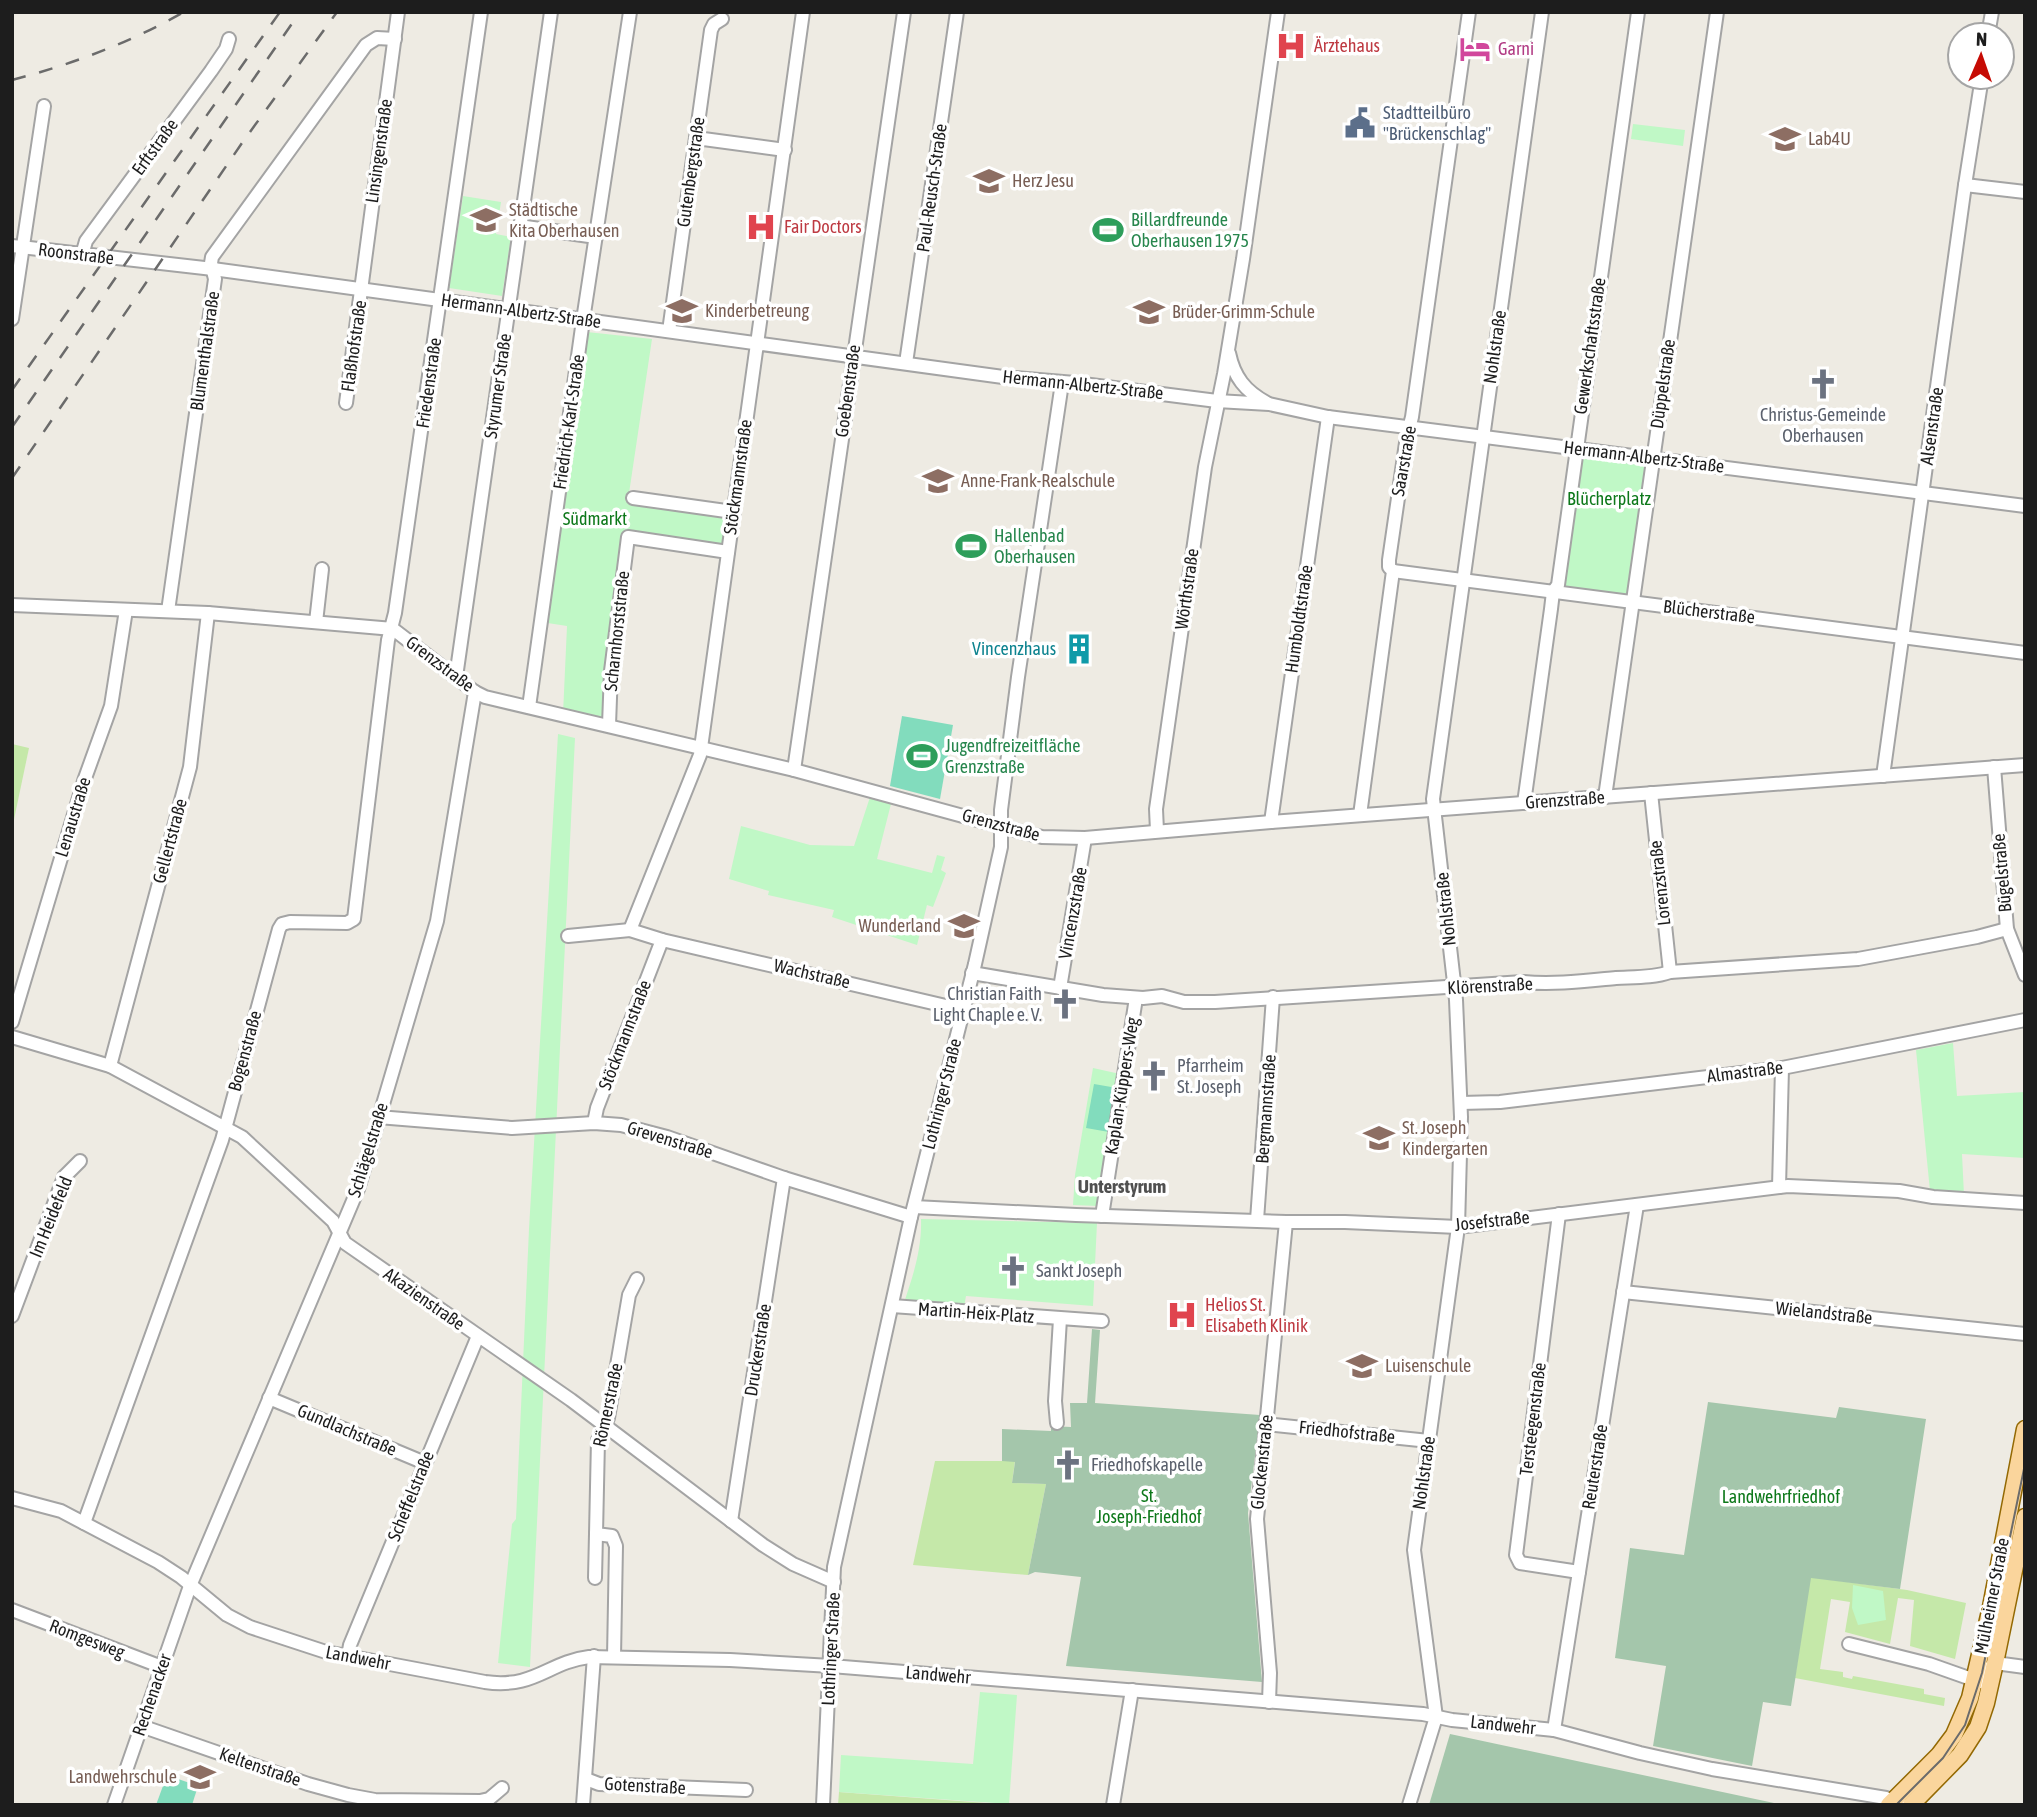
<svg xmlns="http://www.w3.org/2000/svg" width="2037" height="1817" viewBox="0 0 2037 1817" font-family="'Asap Condensed',sans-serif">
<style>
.grass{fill:#c5e8a9}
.cemetery{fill:#a4c6ab}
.park{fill:#c0f8c6}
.pitch{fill:#82dcbd}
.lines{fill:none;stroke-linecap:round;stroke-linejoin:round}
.minor-casing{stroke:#a4a4a4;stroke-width:16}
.major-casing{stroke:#936903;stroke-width:19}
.minor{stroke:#fff;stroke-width:12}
.major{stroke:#fad59c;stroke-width:16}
.tram{stroke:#6b6b6b;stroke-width:2}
.rail{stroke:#6b6b6b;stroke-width:2.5;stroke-dasharray:14 14;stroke-linecap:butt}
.labels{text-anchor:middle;stroke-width:7;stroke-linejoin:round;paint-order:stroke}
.health-label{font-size:18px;fill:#be3a42;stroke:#fff;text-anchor:start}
.hotel-label{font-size:18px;fill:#b23c85;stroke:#fff;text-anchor:start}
.service-label{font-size:18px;fill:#4e5e75;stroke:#fff;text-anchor:start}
.education-label{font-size:18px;fill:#785e54;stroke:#fff;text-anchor:start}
.street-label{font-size:18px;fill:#1d1d1d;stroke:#fff}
.leisure-label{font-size:18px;fill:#27864d;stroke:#fff;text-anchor:start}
.worship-label{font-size:18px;fill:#5b616d;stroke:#fff;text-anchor:start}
.park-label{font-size:18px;fill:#0d781a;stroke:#fff}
.culture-label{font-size:18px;fill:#0d838f;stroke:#fff;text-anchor:end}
.neighbourhood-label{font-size:19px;font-weight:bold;fill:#505050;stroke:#fff}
</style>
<rect width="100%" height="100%" fill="#eeebe3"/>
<g class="grass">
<polygon points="12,744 29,748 12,829"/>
<polygon points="935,1461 1015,1461 1012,1483 1046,1484 1028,1575 913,1565"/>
<polygon points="1810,1577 1907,1590 1966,1603 1955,1659 1910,1646 1914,1600 1898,1598 1890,1644 1845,1632 1850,1602 1831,1599 1820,1669 1843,1672 1843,1677 1852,1679 1853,1676 1924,1689 1924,1694 1945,1698 1944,1706 1795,1678"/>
<polygon points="839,1792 1013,1805 838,1805"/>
</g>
<g class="cemetery">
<polygon points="1092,1329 1100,1330 1095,1403 1260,1415 1248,1513 1262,1682 1066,1666 1081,1577 1035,1572 1028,1575 1046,1484 1012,1483 1015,1462 1002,1461 1002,1429 1051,1431 1051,1426 1071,1427 1070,1403 1087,1403"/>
<polygon points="1708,1402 1836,1418 1839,1407 1926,1419 1900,1589 1811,1578 1791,1706 1763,1702 1752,1766 1653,1746 1666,1666 1615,1658 1630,1548 1684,1555"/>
<polygon points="1450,1734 1774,1803 1774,1805 1429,1805"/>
</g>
<g class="park">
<polygon points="1633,124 1685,130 1683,146 1631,139"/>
<polygon points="463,196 501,202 496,234 511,237 502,296 449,288"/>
<polygon points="587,332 652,339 628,500 728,512 728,552 629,537 609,725 563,714 567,626 541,622"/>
<polygon points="1577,449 1653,457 1632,602 1582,595 1558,585"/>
<polygon points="558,734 575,738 530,1667 498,1663 512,1524 516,1519 529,1229"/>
<polygon points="872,791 893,796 877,859 932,873 937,855 945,857 941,870 946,873 933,907 927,905 917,945 832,917 834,910 768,895 769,891 729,879 741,826 810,845 854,846"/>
<polygon points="1953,1043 1957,1096 2025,1092 2025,1158 1962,1154 1964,1195 1930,1191 1916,1050"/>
<polygon points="1093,1068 1120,1074 1098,1206 1073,1205 1075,1175"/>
<path d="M921,1219L1097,1223L1093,1306L966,1296L964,1307L904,1303C913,1275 922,1250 921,1219Z"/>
<polygon points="1853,1585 1883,1591 1886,1620 1858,1625 1852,1608"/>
<polygon points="980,1692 1017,1695 1009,1804 839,1792 841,1755 973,1764"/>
</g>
<g class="pitch">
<polygon points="902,716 953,725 940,799 890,786"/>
<polygon points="1094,1084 1117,1088 1109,1132 1086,1128"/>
<polygon points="167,1775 198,1786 192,1805 156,1805"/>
</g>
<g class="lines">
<g class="minor-casing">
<g id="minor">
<polyline points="1988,35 1992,12"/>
<polyline points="696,138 785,150"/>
<polyline points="1965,185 2025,192"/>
<polyline points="519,226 596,237"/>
<polyline points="12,246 213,269 1003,377 1075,383 1217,401 1269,404 1328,417 2025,506"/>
<polyline points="82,255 86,241 211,71 226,49 229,39"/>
<polyline points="12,319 44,106"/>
<polyline points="669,331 711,30 714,24 722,19"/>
<path d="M1229,353C1234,377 1245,391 1267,403"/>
<polyline points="906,363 957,12"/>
<polyline points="346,403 398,12"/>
<polyline points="633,498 733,512"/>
<polyline points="1393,571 2025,653"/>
<polyline points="12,605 208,613 393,629 475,692 485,697 794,770 1018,831 1042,837 1085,838 1271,822 2025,765"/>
<polyline points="168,611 215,279 211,263 212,257 366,45 377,38 395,39"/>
<polyline points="316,622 322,569"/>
<polyline points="456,677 551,12"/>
<polyline points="529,707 583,320 630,12"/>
<polyline points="609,725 611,671 628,537 728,552"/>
<polyline points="1994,767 2007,929 2025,975"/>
<polyline points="794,770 904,12"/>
<polyline points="1883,776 1965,185 1982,77"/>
<polyline points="1651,793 1670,972"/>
<polyline points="1605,797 1717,12"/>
<polyline points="1524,803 1551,609 1553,592 1558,585 1638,12"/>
<polyline points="1360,815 1393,571 1389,567 1389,560 1407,436 1412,417 1469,12"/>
<polyline points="1271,822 1328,417"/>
<polyline points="1157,831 1156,809 1205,467 1224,374 1243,259 1278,12"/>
<polyline points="568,936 630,930"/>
<polyline points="662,940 963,1010"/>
<path d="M972,973L1103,995L1143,998L1162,996L1184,1002H1215L1523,982C1553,985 1585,981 1616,978C1633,977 1653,978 1670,972L1858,959L1977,937L2007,929"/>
<polyline points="1060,988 1085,838"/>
<polyline points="12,1022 84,781 111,706 126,610"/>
<polyline points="12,1037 110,1066 242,1137 333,1221 345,1243 571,1400 763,1545 793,1564 834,1582"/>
<polyline points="110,1066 190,767 208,613"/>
<polyline points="1461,1103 1500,1102 1782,1068 2025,1020"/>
<polyline points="378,1117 512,1128 594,1123 621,1125 667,1137 784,1178 911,1217"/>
<polyline points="594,1123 597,1108 662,940 630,930 700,755 803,12"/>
<polyline points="1779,1187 1782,1068"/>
<polyline points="914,1207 1076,1215 1286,1222 1345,1222 1458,1227 1788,1186 1899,1191 1933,1197 2025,1203"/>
<polyline points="1559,1214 1516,1555 1520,1563 1579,1572"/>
<polyline points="1102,1216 1136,998"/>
<polyline points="1257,1220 1273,997"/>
<polyline points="1623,1292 2025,1334"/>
<polyline points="892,1306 1102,1321"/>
<polyline points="12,1316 64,1177 80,1161"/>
<polyline points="269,1398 425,1463"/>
<polyline points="1057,1423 1055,1401 1060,1319"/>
<polyline points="1265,1424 1429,1441"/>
<path d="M12,1498L61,1511L158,1562L181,1577L227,1615L250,1627L326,1652L485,1682C535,1689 548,1662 589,1657L730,1660L831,1666L1423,1714L1452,1720L1554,1730L1640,1753L1712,1769L1886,1798L1901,1805"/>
<polyline points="731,1521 784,1178"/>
<polyline points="84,1523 222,1140 279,929 282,924 290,922 347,923 354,919 388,640 395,613 481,12"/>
<polyline points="595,1578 596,1534"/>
<polyline points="12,1610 162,1667"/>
<polyline points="1849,1644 1929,1664 1980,1682"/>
<polyline points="348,1656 350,1645 478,1336"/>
<polyline points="614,1657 616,1546 612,1536 596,1534 598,1440 608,1418 629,1295 637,1279"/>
<polyline points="1975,1680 1995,1663 2025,1667"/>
<polyline points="1269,1702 1270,1673 1257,1519 1286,1222"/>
<polyline points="141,1726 308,1784 348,1795 375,1800 480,1801 489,1799 502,1788"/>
<polyline points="1554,1730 1637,1205"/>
<polyline points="586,1779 599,1784 746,1790"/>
<polyline points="114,1805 190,1586 358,1189 437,921 475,692"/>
<polyline points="583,1805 594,1656"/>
<polyline points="823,1805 834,1567 911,1217 975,964 1001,847 1001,810 1018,677 1062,383"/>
<polyline points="1113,1805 1132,1690"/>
<polyline points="1409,1805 1436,1717 1414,1550 1458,1227 1461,1117 1456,1000 1433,799 1542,12"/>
</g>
</g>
<g class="major-casing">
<g id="major">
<polyline points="1889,1805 1939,1755 1954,1735 1970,1698 1991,1607 2025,1429"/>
<polyline points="1911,1805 1960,1755 1978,1727 1986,1703 1995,1663 2025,1517"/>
</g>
</g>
<use href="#minor" class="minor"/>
<use href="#major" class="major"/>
<polyline class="tram" points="1896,1805 1943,1758 1965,1725 1982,1673 2025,1464"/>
<g class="rail">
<path d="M12,80C73,64 129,43 184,12"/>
<polyline points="12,390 280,12"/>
<polyline points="12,427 300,12"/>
<polyline points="12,478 242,143 337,12"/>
</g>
</g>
<defs>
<g id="hospital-bare" transform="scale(2.415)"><path d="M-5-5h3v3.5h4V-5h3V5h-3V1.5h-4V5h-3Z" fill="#e0444e" stroke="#fff" stroke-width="2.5" paint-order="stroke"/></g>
<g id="hotel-bare" transform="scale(2.415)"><path d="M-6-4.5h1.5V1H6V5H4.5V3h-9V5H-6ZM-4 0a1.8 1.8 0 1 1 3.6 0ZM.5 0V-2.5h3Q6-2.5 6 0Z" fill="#d1479c" stroke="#fff" stroke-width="2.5" paint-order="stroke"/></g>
<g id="civic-bare" transform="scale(2.415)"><path d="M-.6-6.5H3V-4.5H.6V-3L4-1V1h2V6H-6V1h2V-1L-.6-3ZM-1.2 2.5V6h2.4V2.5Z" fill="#5c6f8a" stroke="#fff" stroke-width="2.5" paint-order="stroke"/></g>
<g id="university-bare" transform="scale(2.415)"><path d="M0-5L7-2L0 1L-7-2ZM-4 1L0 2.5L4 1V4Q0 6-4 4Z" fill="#8d6e63" stroke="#fff" stroke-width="2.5" paint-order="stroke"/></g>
<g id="school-bare" transform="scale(2.415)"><path d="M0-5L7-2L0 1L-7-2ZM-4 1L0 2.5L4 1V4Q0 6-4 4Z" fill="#8d6e63" stroke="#fff" stroke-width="2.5" paint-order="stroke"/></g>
<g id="stadium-bare" transform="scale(2.415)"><path d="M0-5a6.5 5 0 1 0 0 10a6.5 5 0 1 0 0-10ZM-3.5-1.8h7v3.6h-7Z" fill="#2e9e5b" stroke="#fff" stroke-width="2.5" paint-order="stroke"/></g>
<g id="church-bare" transform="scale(2.415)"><path d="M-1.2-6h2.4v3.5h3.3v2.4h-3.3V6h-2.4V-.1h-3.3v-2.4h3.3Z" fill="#6b7280" stroke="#fff" stroke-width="2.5" paint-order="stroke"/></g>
<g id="building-bare" transform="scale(2.415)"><path d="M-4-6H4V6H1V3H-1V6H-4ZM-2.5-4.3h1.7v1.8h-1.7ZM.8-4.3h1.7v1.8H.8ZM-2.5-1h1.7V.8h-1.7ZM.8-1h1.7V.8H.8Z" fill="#0f9aa8" stroke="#fff" stroke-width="2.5" paint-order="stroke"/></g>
</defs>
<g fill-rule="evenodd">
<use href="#hospital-bare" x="1291" y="46"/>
<use href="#hotel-bare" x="1475" y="49"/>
<use href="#civic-bare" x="1360" y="123"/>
<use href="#university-bare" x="1785" y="139"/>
<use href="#school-bare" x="989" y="181"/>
<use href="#school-bare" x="486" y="220"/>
<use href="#hospital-bare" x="761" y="227"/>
<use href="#stadium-bare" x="1108" y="230"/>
<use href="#school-bare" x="682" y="311"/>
<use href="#school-bare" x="1149" y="312"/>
<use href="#church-bare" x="1823" y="384"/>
<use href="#school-bare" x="938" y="481"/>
<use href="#stadium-bare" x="971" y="546"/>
<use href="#building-bare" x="1079" y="649"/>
<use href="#stadium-bare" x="922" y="756"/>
<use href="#school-bare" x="964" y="926"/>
<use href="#church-bare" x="1065" y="1004"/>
<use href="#church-bare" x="1154" y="1076"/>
<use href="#school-bare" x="1379" y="1138"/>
<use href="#church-bare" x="1013" y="1271"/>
<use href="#hospital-bare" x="1182" y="1315"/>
<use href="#school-bare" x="1362" y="1366"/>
<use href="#church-bare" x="1068" y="1465"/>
<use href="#school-bare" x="200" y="1777"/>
</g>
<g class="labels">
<g class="health-label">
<text x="1314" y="52">Ärztehaus</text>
<text x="784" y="233">Fair Doctors</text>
<text x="1205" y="1311">Helios St.<tspan x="1205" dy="21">Elisabeth Klinik</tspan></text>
</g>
<g class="hotel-label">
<text x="1498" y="55">Garni</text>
</g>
<g class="service-label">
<text x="1383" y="119">Stadtteilbüro<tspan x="1383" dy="21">"Brückenschlag"</tspan></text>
</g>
<g class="education-label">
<text x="1808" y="145">Lab4U</text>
<text x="1012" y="187">Herz Jesu</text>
<text x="509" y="216">Städtische<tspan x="509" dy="21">Kita Oberhausen</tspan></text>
<text x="705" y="317">Kinderbetreung</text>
<text x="1172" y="318">Brüder-Grimm-Schule</text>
<text x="961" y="487">Anne-Frank-Realschule</text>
<text x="941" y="932" text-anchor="end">Wunderland</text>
<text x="1402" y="1134">St. Joseph<tspan x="1402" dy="21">Kindergarten</tspan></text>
<text x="1385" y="1372">Luisenschule</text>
<text x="177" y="1783" text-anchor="end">Landwehrschule</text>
</g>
<g class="street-label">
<text transform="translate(155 147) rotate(-54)" y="6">Erftstraße</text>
<text transform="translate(379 151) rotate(-82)" y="6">Linsingenstraße</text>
<text transform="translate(691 172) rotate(-82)" y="6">Gutenbergstraße</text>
<text transform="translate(932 188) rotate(-82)" y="6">Paul-Reusch-Straße</text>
<text transform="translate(76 254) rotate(7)" y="6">Roonstraße</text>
<text transform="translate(521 311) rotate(8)" y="6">Hermann-Albertz-Straße</text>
<text transform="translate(354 346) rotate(-82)" y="6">Flaßhofstraße</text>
<text transform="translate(1590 346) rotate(-82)" y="6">Gewerkschaftsstraße</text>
<text transform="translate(1495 347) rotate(-82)" y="6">Nohlstraße</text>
<text transform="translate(205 351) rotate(-82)" y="6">Blumenthalstraße</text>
<text transform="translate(429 383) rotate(-82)" y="6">Friedenstraße</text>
<text transform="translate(1663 384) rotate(-82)" y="6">Düppelstraße</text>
<text transform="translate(1083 385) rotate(6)" y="6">Hermann-Albertz-Straße</text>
<text transform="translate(498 386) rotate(-82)" y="6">Styrumer Straße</text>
<text transform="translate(848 391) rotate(-82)" y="6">Goebenstraße</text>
<text transform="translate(569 422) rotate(-82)" y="6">Friedrich-Karl-Straße</text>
<text transform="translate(1932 426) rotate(-82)" y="6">Alsenstraße</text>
<text transform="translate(1644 457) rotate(7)" y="6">Hermann-Albertz-Straße</text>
<text transform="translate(1404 461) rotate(-80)" y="6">Saarstraße</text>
<text transform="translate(738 477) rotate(-82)" y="6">Stöckmannstraße</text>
<text transform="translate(1187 589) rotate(-82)" y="6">Wörthstraße</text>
<text transform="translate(1709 612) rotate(7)" y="6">Blücherstraße</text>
<text transform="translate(1299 619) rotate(-82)" y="6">Humboldtstraße</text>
<text transform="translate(617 631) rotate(-84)" y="6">Scharnhorststraße</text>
<text transform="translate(440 664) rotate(37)" y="6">Grenzstraße</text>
<text transform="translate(1565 800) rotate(-4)" y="6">Grenzstraße</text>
<text transform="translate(73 817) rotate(-73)" y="6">Lenaustraße</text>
<text transform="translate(1001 825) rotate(15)" y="6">Grenzstraße</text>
<text transform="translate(170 841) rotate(-75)" y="6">Gellertstraße</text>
<text transform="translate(2002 873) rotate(-95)" y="6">Bügelstraße</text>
<text transform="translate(1660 883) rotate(-96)" y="6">Lorenzstraße</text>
<text transform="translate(1446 909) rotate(-96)" y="6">Nohlstraße</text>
<text transform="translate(1073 913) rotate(-80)" y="6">Vincenzstraße</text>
<text transform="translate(812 974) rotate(13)" y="6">Wachstraße</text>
<text transform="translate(1490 986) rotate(-3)" y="6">Klörenstraße</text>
<text transform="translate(625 1035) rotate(-69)" y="6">Stöckmannstraße</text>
<text transform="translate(245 1051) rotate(-75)" y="6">Bogenstraße</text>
<text transform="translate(1745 1072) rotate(-7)" y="6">Almastraße</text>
<text transform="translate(1122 1086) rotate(-81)" y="6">Kaplan-Küppers-Weg</text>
<text transform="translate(942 1094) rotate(-76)" y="6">Lothringer Straße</text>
<text transform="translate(1266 1109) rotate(-86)" y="6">Bergmannstraße</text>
<text transform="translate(670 1140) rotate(17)" y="6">Grevenstraße</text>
<text transform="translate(368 1150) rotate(-73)" y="6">Schlägelstraße</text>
<text transform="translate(51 1217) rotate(-68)" y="6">Im Heidefeld</text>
<text transform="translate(1492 1221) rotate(-6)" y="6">Josefstraße</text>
<text transform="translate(424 1299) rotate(35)" y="6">Akazienstraße</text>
<text transform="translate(976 1313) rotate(4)" y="6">Martin-Heix-Platz</text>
<text transform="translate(1824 1313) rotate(6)" y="6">Wielandstraße</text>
<text transform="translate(758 1350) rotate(-81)" y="6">Druckerstraße</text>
<text transform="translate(608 1405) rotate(-78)" y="6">Römerstraße</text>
<text transform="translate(1533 1419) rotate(-83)" y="6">Tersteegenstraße</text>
<text transform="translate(347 1430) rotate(23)" y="6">Gundlachstraße</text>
<text transform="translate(1347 1432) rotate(6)" y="6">Friedhofstraße</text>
<text transform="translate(1262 1462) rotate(-84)" y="6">Glockenstraße</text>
<text transform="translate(1595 1467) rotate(-81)" y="6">Reuterstraße</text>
<text transform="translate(1424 1473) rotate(-82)" y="6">Nohlstraße</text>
<text transform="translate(411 1496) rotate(-68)" y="6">Scheffelstraße</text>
<text transform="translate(1992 1596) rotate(-79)" y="6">Mülheimer Straße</text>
<text transform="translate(87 1639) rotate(21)" y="6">Romgesweg</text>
<text transform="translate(831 1649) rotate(-87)" y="6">Lothringer Straße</text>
<text transform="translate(358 1658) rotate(11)" y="6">Landwehr</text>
<text transform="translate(938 1675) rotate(5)" y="6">Landwehr</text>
<text transform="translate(152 1695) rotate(-71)" y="6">Rechenacker</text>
<text transform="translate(1503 1725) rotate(6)" y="6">Landwehr</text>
<text transform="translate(260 1767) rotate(19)" y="6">Keltenstraße</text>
<text transform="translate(645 1786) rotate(3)" y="6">Gotenstraße</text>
</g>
<g class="leisure-label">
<text x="1131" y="226">Billardfreunde<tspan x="1131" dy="21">Oberhausen 1975</tspan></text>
<text x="994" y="542">Hallenbad<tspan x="994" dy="21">Oberhausen</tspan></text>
<text x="945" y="752">Jugendfreizeitfläche<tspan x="945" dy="21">Grenzstraße</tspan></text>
</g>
<g class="worship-label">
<text x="1823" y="421" text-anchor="middle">Christus-Gemeinde<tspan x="1823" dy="21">Oberhausen</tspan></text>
<text x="1042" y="1000" text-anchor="end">Christian Faith<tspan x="1042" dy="21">Light Chaple e. V.</tspan></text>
<text x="1177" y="1072">Pfarrheim<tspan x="1177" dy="21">St. Joseph</tspan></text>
<text x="1036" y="1277">Sankt Joseph</text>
<text x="1091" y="1471">Friedhofskapelle</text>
</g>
<g class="park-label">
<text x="1609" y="505">Blücherplatz</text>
<text x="595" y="525">Südmarkt</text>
<text x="1149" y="1502">St.<tspan x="1149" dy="21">Joseph-Friedhof</tspan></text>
<text x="1781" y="1503">Landwehrfriedhof</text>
</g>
<g class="culture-label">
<text x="1056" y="655">Vincenzhaus</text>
</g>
<g class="neighbourhood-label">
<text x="1122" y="1193">Unterstyrum</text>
</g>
</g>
<rect width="2037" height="1817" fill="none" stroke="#1d1d1d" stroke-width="28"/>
<g transform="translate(1981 56) rotate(2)"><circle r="33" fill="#ffffff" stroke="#a5a5a5" stroke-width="2"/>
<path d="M0-5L12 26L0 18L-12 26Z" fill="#c60b04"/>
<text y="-10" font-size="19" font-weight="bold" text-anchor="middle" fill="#1d1d1d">N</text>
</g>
</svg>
